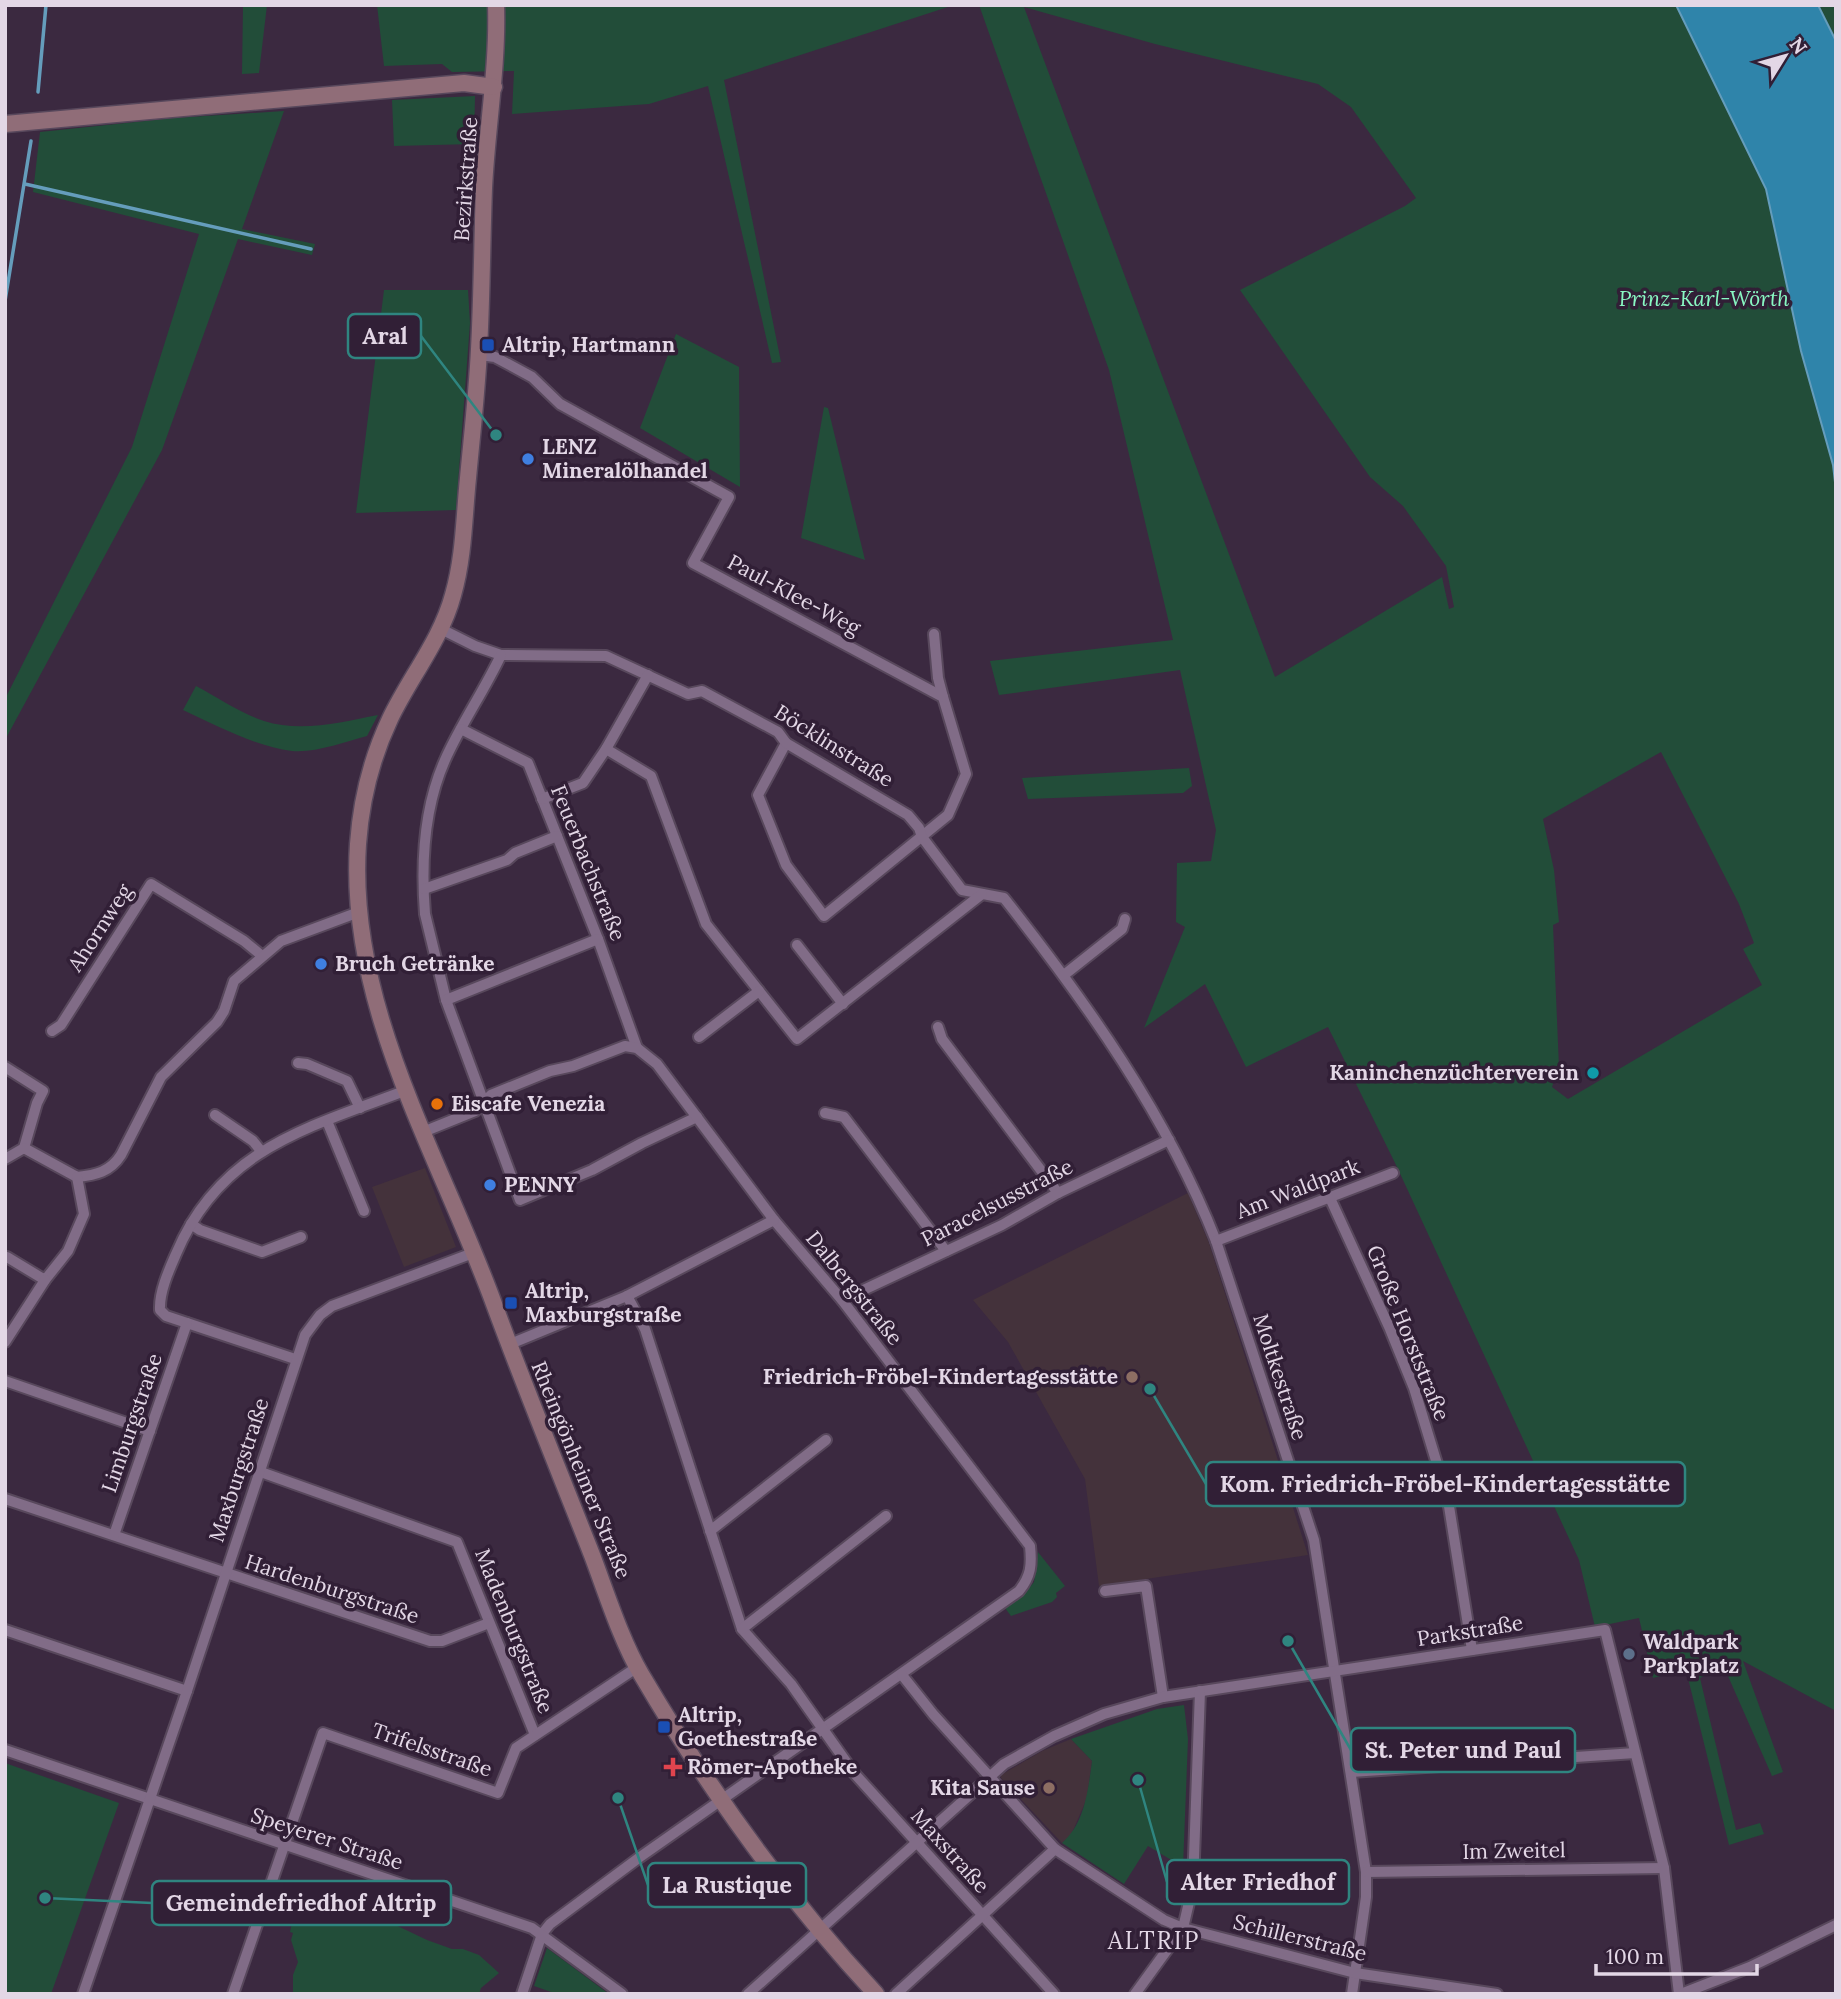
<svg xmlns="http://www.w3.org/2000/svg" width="1841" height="1999" viewBox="0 0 1841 1999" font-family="Lora,serif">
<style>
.education{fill:#44323b}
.green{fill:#224d39;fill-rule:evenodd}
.water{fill:#2f84aa;stroke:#659dbc;stroke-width:2}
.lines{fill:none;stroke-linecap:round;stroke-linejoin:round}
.stream{stroke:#659dbc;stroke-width:3.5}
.street-casing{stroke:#58485c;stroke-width:14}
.secondary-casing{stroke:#58485c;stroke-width:19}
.street{stroke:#816c87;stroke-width:10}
.secondary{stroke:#906d78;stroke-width:16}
.transit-dot{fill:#1a4fb4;stroke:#311f36;stroke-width:2.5}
.shop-dot{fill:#3f7fe0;stroke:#311f36;stroke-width:2.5}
.culture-dot{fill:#0f9aa8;stroke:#311f36;stroke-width:2.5}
.food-dot{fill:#e8710a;stroke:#311f36;stroke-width:2.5}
.education-dot{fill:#8d6e63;stroke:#311f36;stroke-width:2.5}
.service-dot{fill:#5c6f8a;stroke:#311f36;stroke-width:2.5}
.health-dot{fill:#e0444e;stroke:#311f36;stroke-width:2.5}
.labels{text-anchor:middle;stroke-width:7;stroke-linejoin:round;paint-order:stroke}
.street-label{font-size:21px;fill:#e3d7e6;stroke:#311f36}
.park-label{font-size:21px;font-style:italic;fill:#89f9c3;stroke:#311f36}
.poi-label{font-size:21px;font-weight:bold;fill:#e3d7e6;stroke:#311f36;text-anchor:start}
.quarter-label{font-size:24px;letter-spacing:2px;fill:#e3d7e6;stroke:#311f36}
.leader{fill:none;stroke:#2f8580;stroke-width:2.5}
.callout-dot{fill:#2f8580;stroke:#311f36;stroke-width:2.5}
.callout{fill:#311f36;stroke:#2f8580;stroke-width:2.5}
.callout-label{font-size:23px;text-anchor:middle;font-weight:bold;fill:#e3d7e6}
</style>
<rect width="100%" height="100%" fill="#3b2940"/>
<g class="education">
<polygon points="425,1168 456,1247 404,1267 372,1187"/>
<polygon points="1188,1193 1209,1243 1308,1555 1099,1586 1085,1479 1008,1342 973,1300"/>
<polygon points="1071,1739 1092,1761 1087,1798 1071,1835 1062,1843 1001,1778 1001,1775 1042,1751"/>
</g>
<g class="green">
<polygon points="243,5 267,5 259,73 242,74"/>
<polygon points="377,5 954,5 724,80 781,362 772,363 708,86 649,104 512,114 514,71 452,72 442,64 384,66"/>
<path d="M979,5H1676L1681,16L1826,21L1818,5H1836V1711L1743,1661L1783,1772L1772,1776L1724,1667L1700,1678L1736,1830L1760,1823L1764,1834L1729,1845L1686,1670L1653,1678L1639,1618L1595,1627L1579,1560L1397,1167L1328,1027L1246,1067L1205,984L1144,1028L1185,927L1176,922L1177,863L1211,861L1216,830L1180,670L999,695L990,661L1173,640L1109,370ZM1024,7L1155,44L1318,84L1351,107L1416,198L1405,206L1240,290L1370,477L1403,506L1446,566L1454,607L1449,609L1442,577L1275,677ZM1661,752L1739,904L1754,943L1743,949L1762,985L1568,1099L1552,1087L1559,1067L1553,925L1559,922L1554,870L1543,819Z"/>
<polygon points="475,96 474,144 394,146 392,100"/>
<polygon points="284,111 242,229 315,244 312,255 238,239 162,450 5,740 5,699 132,447 199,234 33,192 40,132 174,118"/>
<polygon points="384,290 468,290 470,323 456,510 356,513"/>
<polygon points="676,334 739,367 740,487 640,428"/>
<polygon points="824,407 828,408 865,560 801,538"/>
<path d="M196,686C217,697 242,714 264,721C301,733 342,722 378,715L367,736C344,742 316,753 292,751C254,746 218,726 183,710Z"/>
<polygon points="1189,768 1192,786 1183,793 1028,799 1022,778"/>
<polygon points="1038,1552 1065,1586 1056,1593 1057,1597 1052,1602 1011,1616 1005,1608 1024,1594 1034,1582"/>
<path d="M1184,1705L1188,1739L1183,1867L1148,1846L1124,1884L1062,1843C1085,1823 1088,1790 1092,1761L1071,1739L1157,1709Z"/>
<polygon points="5,1763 119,1803 51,1994 5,1994"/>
<polygon points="298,1894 334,1904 376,1921 385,1920 427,1940 452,1949 463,1949 479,1955 499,1973 481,1988 479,1994 293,1994 293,1975 298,1962 291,1940 293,1933 290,1932"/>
<polygon points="547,1948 609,1994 557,1994 534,1986"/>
</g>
<polygon class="water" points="1676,5 1818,5 1836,41 1836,491 1833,465 1801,351 1766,189"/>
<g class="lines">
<g class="stream">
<polyline points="38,92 46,5"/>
<polyline points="25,184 311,249"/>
<polyline points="5,301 31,141"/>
</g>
<g class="street-casing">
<g id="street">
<polyline points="479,355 495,357 532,377 560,404 729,497 693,563 943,697 966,774 948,815 824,916 786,865 758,795 786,743"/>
<path d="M441,629L475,646L501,655L606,656L688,694L702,691L778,732L786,743L908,815L919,828L922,837L962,890L1004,898C1087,1003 1167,1116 1216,1241L1314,1540L1366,1872V1897L1352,1994"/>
<polyline points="934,634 938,678 943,697"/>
<path d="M501,655C484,691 461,724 445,760C424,807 421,863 425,914L446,1000L520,1200L592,1170L642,1143L697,1117"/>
<polyline points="461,729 528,763 598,939 637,1048"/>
<polyline points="606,749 651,776 706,924 797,1039 982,894"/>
<polyline points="542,799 583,783 606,749 648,675"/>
<polyline points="424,889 507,860 515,853 557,836"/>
<polyline points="797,945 843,1004"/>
<polyline points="1064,975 1122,929 1125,919"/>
<polyline points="446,1000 598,939"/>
<polyline points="938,1027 942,1039 1058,1193"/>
<polyline points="52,1031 61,1025 151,884 244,941 261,955"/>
<polyline points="699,1037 759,991"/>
<polyline points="298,1063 307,1064 347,1081 360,1108"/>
<polyline points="5,1067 43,1091 37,1103 24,1148"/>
<polyline points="825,1113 844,1117 946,1251"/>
<polyline points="215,1115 253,1141 261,1151"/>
<polyline points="327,1121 364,1211"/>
<path d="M423,1132L475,1111L491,1095L550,1071L573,1066L625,1046L637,1048L657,1064L774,1220L842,1300L1030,1546C1032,1565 1031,1576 1019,1591L640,1857L550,1924L542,1934L522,1994"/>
<path d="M5,1159L24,1148L77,1177C96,1175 110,1172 121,1155L161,1077L217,1022L224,1011L234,981L281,941L359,912"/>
<polyline points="1330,1198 1390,1329 1414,1388 1448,1500 1472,1650"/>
<polyline points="191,1224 200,1230 262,1252 301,1237"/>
<polyline points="1216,1241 1393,1173"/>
<polyline points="5,1258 7,1257 45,1280 68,1251 84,1214 77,1177"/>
<polyline points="627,1296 645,1329 742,1629 791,1684 854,1773 1054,1994"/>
<polyline points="842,1300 1002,1225 1058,1193 1169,1140"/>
<polyline points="5,1342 45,1280"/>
<polyline points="508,1345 627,1296 774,1220"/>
<path d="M295,1359L166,1316L160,1310C159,1292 169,1270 176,1254C220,1148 310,1127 407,1090"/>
<polyline points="5,1381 150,1431"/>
<polyline points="258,1471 457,1542 535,1735"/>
<polyline points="5,1499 430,1641 442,1641 489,1623"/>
<polyline points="710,1531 826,1440"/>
<polyline points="114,1535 187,1323"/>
<polyline points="1105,1591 1146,1586 1163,1697"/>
<polyline points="742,1629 886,1516"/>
<polyline points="5,1630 187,1691"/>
<polyline points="902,1675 933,1714 1055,1849 1164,1920 1183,1928 1355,1973 1497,1994"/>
<polyline points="5,1750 532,1928 622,1994"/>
<polyline points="1351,1772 1635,1753"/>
<polyline points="1366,1872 1664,1868"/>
<polyline points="83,1994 187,1691 305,1335 320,1315 332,1306 473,1253"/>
<polyline points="233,1994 323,1733 498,1793 516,1748 636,1668"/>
<polyline points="748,1994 1004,1764 1054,1736 1104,1714 1163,1697 1605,1630 1664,1868 1679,1994"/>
<polyline points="896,1994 1055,1849"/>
<polyline points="1135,1994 1183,1928 1193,1885 1200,1691"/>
<polyline points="1681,1994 1750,1967 1836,1925"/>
</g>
</g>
<g class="secondary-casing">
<g id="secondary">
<path d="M496,5C498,67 487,127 484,188C482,241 482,295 479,349C477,392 472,435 468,478C464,517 464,557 453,595C441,640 410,677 390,719C372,757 361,802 358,844C347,1007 440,1156 494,1304C525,1388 559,1471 592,1555C606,1592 621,1640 641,1674C708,1788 786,1897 876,1994"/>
<polyline points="5,124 464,83 494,87"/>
</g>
</g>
<use href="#street" class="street"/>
<use href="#secondary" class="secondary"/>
</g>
<g class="transit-dot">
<rect x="481" y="338" width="14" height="14" rx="3.5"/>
<rect x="504" y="1296" width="14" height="14" rx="3.5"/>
<rect x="657" y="1720" width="14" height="14" rx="3.5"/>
</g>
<g class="shop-dot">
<circle cx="528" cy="459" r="7"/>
<circle cx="321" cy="964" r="7"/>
<circle cx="490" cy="1185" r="7"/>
</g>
<circle class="culture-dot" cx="1593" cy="1073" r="7"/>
<circle class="food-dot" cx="437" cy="1104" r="7"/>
<g class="education-dot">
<circle cx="1132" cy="1377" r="7"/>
<circle cx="1049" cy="1788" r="7"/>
</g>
<circle class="service-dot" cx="1629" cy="1654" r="7"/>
<path class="health-dot" d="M669.5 1756.5h7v7h7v7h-7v7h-7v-7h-7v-7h7z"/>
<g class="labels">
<g class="street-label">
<text transform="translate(466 179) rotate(-86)" y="7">Bezirkstraße</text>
<text transform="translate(794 595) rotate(28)" y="7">Paul-Klee-Weg</text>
<text transform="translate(834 746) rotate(32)" y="7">Böcklinstraße</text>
<text transform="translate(588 863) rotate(68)" y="7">Feuerbachstraße</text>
<text transform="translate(100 928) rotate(-57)" y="7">Ahornweg</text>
<text transform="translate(1298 1189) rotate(-21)" y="7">Am Waldpark</text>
<text transform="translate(997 1203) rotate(-27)" y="7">Paracelsusstraße</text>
<text transform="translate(854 1288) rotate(51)" y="7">Dalbergstraße</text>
<text transform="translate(1408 1333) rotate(68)" y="7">Große Horststraße</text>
<text transform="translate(1280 1377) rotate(72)" y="7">Moltkestraße</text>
<text transform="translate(132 1423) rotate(-71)" y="7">Limburgstraße</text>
<text transform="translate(239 1470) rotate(-72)" y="7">Maxburgstraße</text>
<text transform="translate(581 1470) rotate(68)" y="7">Rheingönheimer Straße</text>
<text transform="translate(332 1589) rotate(18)" y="7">Hardenburgstraße</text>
<text transform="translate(514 1631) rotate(68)" y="7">Madenburgstraße</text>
<text transform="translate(1470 1631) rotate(-9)" y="7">Parkstraße</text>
<text transform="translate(432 1750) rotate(19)" y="7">Trifelsstraße</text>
<text transform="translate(327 1839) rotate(18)" y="7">Speyerer Straße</text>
<text transform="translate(950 1851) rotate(48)" y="7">Maxstraße</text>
<text transform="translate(1514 1851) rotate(-1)" y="7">Im Zweitel</text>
<text transform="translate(1300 1938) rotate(14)" y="7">Schillerstraße</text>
</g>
<g class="park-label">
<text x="1704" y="306">Prinz-Karl-Wörth</text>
</g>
<g class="poi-label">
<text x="502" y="352">Altrip, Hartmann</text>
<text x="542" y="454">LENZ<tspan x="542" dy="24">Mineralölhandel</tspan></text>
<text x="335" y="971">Bruch Getränke</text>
<text x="1579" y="1080" text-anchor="end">Kaninchenzüchterverein</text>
<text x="451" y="1111">Eiscafe Venezia</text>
<text x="504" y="1192">PENNY</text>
<text x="525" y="1298">Altrip,<tspan x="525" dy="24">Maxburgstraße</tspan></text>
<text x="1118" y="1384" text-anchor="end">Friedrich-Fröbel-Kindertagesstätte</text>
<text x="1643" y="1649">Waldpark<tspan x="1643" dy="24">Parkplatz</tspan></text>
<text x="678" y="1722">Altrip,<tspan x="678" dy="24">Goethestraße</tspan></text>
<text x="687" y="1774">Römer-Apotheke</text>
<text x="1035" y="1795" text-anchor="end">Kita Sause</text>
</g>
<g class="quarter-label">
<text x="1154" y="1949">ALTRIP</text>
</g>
</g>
<path class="leader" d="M496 435L421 336M1150 1389L1206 1484M1288 1641L1351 1750M1138 1780L1167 1882M618 1798L648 1885M45 1898L152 1903"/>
<g class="callout-dot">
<circle cx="496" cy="435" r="7"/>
<circle cx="1150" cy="1389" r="7"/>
<circle cx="1288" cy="1641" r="7"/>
<circle cx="1138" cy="1780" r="7"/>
<circle cx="618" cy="1798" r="7"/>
<circle cx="45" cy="1898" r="7"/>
</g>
<g class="callout">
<rect x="348" y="314" width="73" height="44" rx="7"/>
<rect x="1206" y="1462" width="479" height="44" rx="7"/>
<rect x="1351" y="1728" width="224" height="44" rx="7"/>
<rect x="1167" y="1860" width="182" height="44" rx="7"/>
<rect x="648" y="1863" width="158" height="44" rx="7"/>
<rect x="152" y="1881" width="299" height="44" rx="7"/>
</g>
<g class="callout-label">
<text x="385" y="344">Aral</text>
<text x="1445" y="1492">Kom. Friedrich-Fröbel-Kindertagesstätte</text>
<text x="1463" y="1758">St. Peter und Paul</text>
<text x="1258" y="1890">Alter Friedhof</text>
<text x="727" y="1893">La Rustique</text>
<text x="301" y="1911">Gemeindefriedhof Altrip</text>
</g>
<rect width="1841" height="1999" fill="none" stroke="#e3d7e6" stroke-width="14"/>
<g transform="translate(1785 56) rotate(53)" stroke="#311f36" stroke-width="5" paint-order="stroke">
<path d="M0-5L12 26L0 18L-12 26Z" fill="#e3d7e6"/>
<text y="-10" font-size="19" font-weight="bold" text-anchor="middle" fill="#e3d7e6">N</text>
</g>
<path d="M1596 1964v10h161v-10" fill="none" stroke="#e3d7e6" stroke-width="3.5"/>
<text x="1606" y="1964" font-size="21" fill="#e3d7e6" stroke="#311f36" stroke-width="5" paint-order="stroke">100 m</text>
</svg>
